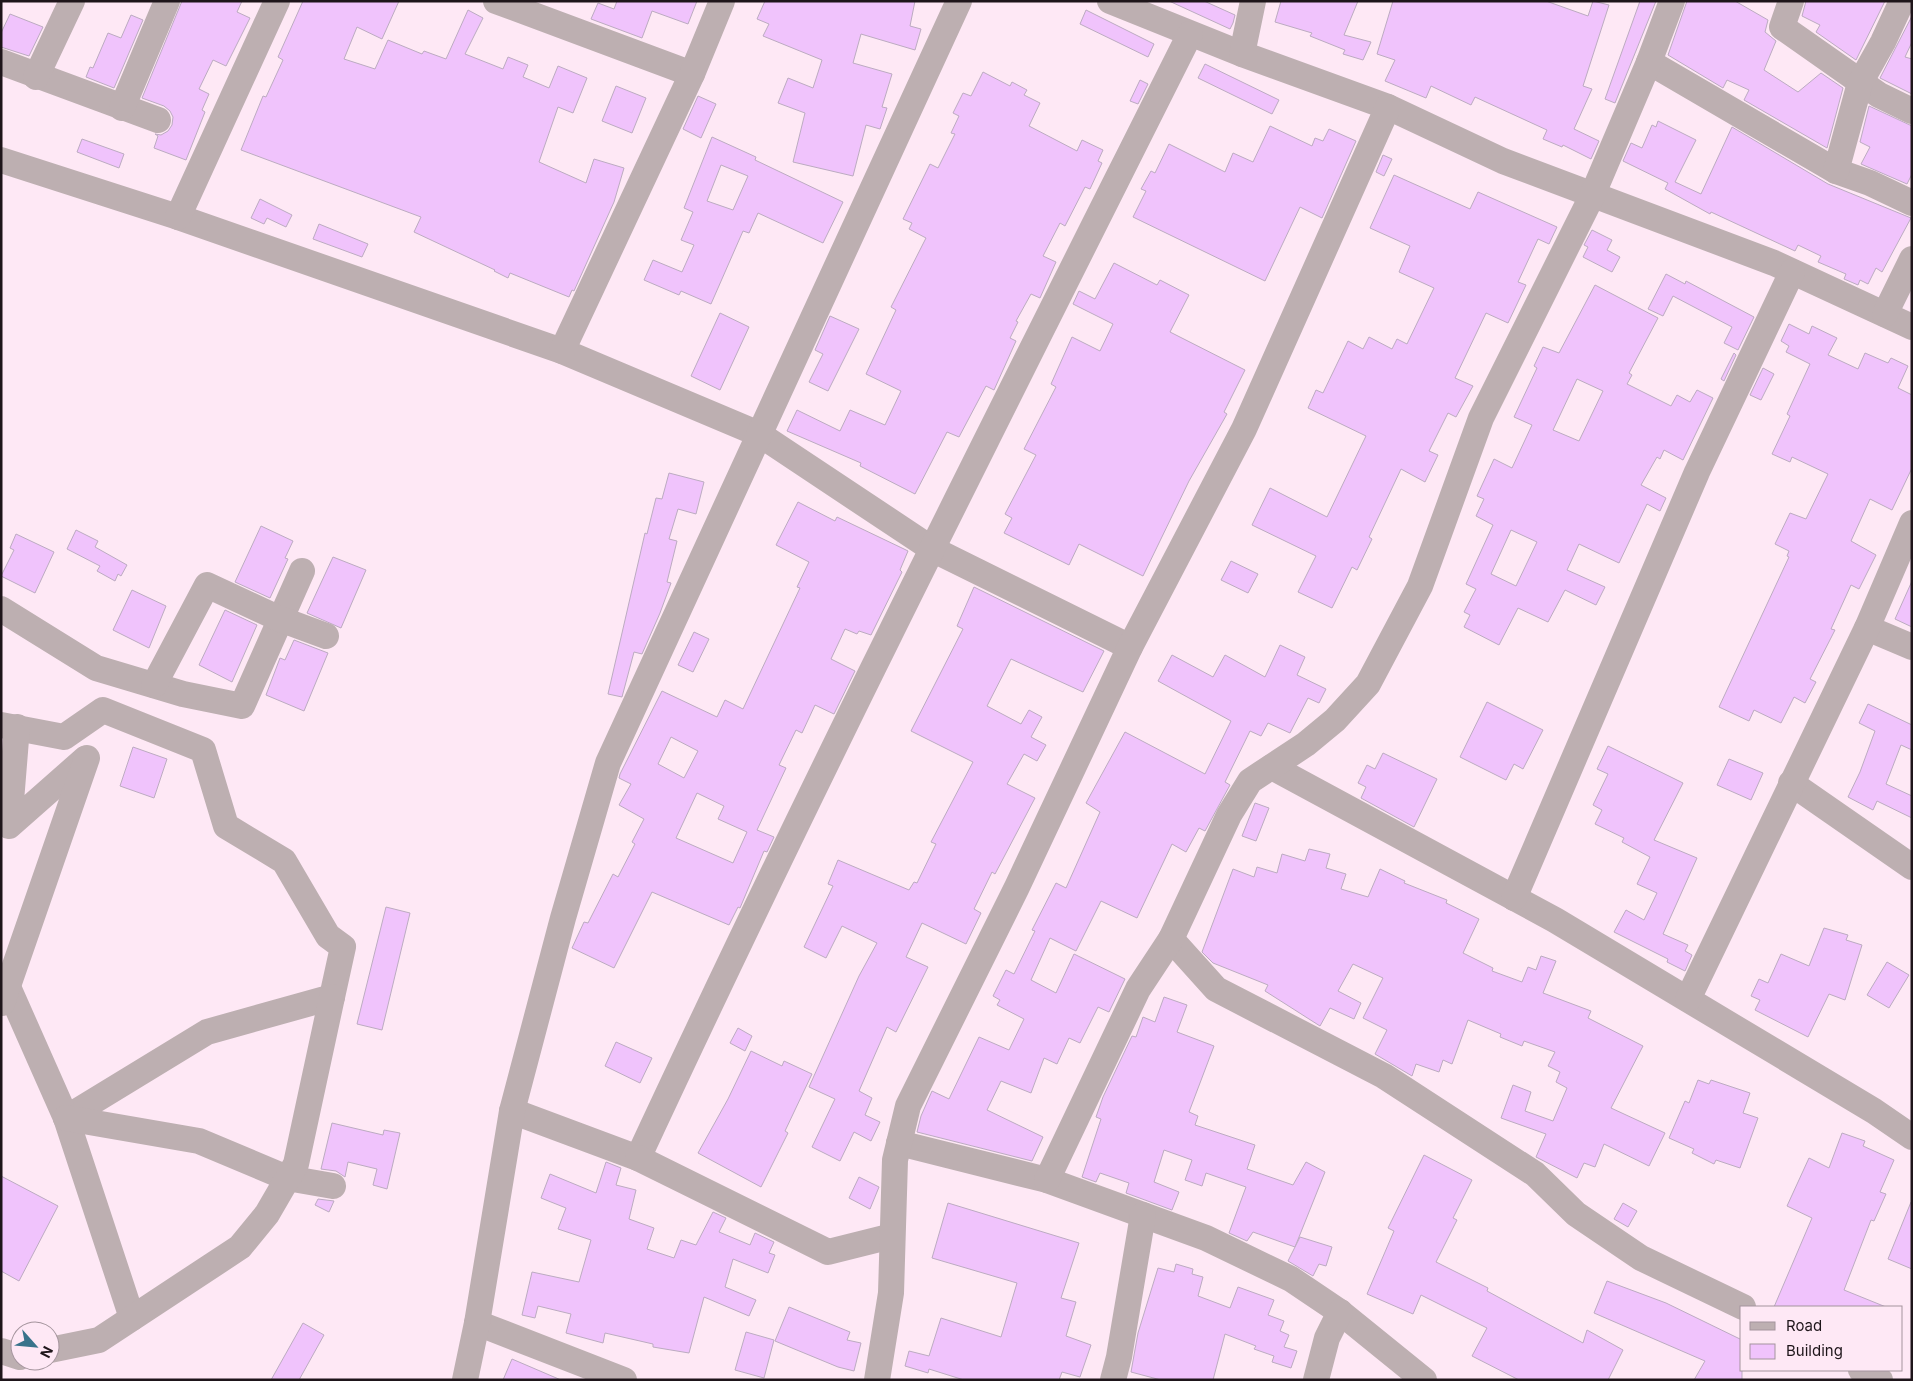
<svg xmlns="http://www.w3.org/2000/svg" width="1913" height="1381" viewBox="0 0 1913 1381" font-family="Inter,sans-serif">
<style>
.building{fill:#f0c3fc;stroke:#bcabc1;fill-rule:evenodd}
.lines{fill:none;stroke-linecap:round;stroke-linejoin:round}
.minor{stroke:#bdafb1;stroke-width:26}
</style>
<rect width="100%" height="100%" fill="#fee8f5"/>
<g class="building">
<polygon points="182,1 242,1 237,12 250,18 226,66 213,60 199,89 209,94 202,110 205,112 186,160 154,148 158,136 155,134 161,135 168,131 172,125 173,117 170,111 164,106 142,98"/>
<polygon points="303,1 399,1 382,39 357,27 344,59 375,69 388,40 422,54 424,51 446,59 468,10 483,18 465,54 503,69 508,57 528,65 523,77 549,88 558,66 587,78 573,113 558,107 539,162 586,183 594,159 624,168 614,202 574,291 572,290 569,297 510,273 508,278 494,271 495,270 414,232 421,217 241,150 263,96 266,97 283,60 278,57"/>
<polygon points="617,1 697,1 688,24 652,11 642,38 591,19 598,3 614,9"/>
<polygon points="765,1 915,1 910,26 921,29 915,50 861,34 853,63 892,74 882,107 887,108 880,129 866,125 853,176 793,162 805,113 778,103 788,78 813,88 822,60 763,36 769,24 757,19"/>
<polygon points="1169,1 1204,1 1235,15 1233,23 1230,29"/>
<polygon points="1281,1 1358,1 1344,35 1371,42 1363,60 1343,54 1345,50 1310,36 1312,33 1275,22"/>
<polygon points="1393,1 1546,1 1588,16 1593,1 1609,5 1583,86 1592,89 1574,129 1599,141 1591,159 1563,145 1562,147 1543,139 1547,130 1475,97 1471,105 1431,86 1426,98 1385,81 1395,60 1377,54"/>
<polygon points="1640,1 1656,1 1615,103 1605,99"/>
<polygon points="1687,1 1735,1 1768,20 1765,32 1776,41 1764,70 1798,92 1821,73 1843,88 1827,148 1744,100 1749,90 1727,80 1723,88 1668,55"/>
<polygon points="1806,1 1885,1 1856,60 1816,32 1820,25 1802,16"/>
<polygon points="1086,10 1154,44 1148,57 1080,24"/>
<polygon points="10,14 43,27 29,56 1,47 1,33"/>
<polygon points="131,15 143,20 114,88 86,77 90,67 93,68 108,33 121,38"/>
<polygon points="1912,16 1912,42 1905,57 1912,59 1912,94 1880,78"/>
<polygon points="1205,64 1279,100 1272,114 1198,78"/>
<polygon points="983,72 1010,86 1012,82 1027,90 1024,95 1040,103 1029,126 1077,151 1082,140 1103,150 1098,161 1102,163 1090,189 1085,187 1065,226 1060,223 1043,256 1056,262 1040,298 1031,294 1016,321 1018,322 1010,338 1016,341 994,390 986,386 959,437 947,432 915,494 860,466 861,463 787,431 797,410 840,431 850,410 885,425 901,391 866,374 896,310 891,307 926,238 909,229 912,223 903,219 930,164 938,168 955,134 951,133 959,116 953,113 963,93 971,96"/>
<polygon points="1140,80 1148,84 1138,104 1130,101"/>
<polygon points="616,86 646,98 632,133 602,121"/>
<polygon points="698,96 716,104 701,138 683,129"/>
<polygon points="1869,106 1912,126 1912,174 1907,184 1861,164 1870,147 1860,142"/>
<polygon points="1658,121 1696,140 1675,182 1701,194 1732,127 1828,184 1911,218 1882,272 1876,268 1868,284 1860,280 1858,285 1844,279 1846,274 1818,262 1821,256 1798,245 1795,251 1711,212 1710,214 1665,189 1668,183 1623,161 1631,143 1642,148 1652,125 1656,127"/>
<polygon points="1270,126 1312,146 1315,138 1323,141 1329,129 1356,141 1322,218 1300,207 1265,281 1133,217 1146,191 1141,189 1151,171 1155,173 1169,144 1225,172 1233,153 1253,162"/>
<path d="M712,137L756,157L755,160L843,202L823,243L758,213L749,233L743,231L711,304L681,291L679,295L644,280L653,260L682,272L694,245L681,240L693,212L684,208ZM721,165L748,176L733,210L707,201Z"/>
<polygon points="82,139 124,154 119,168 77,152"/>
<polygon points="1383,155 1392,159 1384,176 1376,172"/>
<polygon points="1394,175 1470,209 1478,192 1557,227 1549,244 1538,239 1518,282 1526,285 1508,323 1486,313 1455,378 1473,386 1456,417 1448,413 1429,451 1438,455 1425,482 1401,469 1369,537 1372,539 1357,570 1352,567 1332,608 1298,592 1316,556 1252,525 1270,488 1327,517 1366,436 1308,408 1316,390 1323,393 1348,341 1363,349 1369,337 1392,349 1397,339 1407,344 1434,288 1399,272 1410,246 1370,228"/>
<polygon points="260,199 292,215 286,227 267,218 264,224 251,218"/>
<polygon points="319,224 368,244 362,257 313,239"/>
<polygon points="1592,230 1612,240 1607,250 1620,257 1612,272 1583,257 1588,247 1584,245"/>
<polygon points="1114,263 1157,285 1160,280 1189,295 1170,332 1245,370 1224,412 1227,414 1189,481 1143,576 1079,544 1069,565 1004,533 1012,518 1005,514 1036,455 1024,449 1056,387 1051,384 1072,337 1100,351 1113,324 1073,304 1079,291 1095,299"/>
<polygon points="1666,274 1685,284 1686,281 1754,317 1738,350 1724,343 1732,327 1673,296 1663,316 1648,309"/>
<path d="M1595,285L1658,318L1629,373L1632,375L1627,384L1671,406L1677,395L1690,402L1697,390L1713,398L1683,460L1664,450L1660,459L1657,457L1641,485L1666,498L1660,511L1647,504L1619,563L1579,544L1567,570L1605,587L1596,605L1565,590L1548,622L1518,608L1499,645L1464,627L1470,615L1464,612L1476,589L1466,584L1493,525L1476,516L1484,499L1477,496L1494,459L1512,468L1532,425L1514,417L1537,368L1534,366L1543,347L1559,353ZM1577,379L1603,391L1579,441L1553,430ZM1511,530L1537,542L1516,586L1491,574Z"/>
<polygon points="720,313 749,327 720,390 691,376"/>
<polygon points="830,316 859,329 828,391 809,382 823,354 815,350"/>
<polygon points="1789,324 1809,334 1812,326 1837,338 1828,355 1858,369 1865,353 1888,363 1891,358 1908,366 1898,388 1912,395 1912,468 1892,510 1870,499 1851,541 1876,555 1859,589 1851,585 1831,629 1835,630 1810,679 1816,682 1805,703 1794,697 1781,723 1754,710 1749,721 1719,707 1789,557 1787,556 1789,551 1775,544 1790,513 1806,519 1828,474 1792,457 1790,462 1772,454 1790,416 1787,414 1810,364 1786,352 1789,346 1781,341"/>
<polygon points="1734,353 1736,355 1724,381 1721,379"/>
<polygon points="1763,368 1774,374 1761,400 1750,395"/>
<polygon points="669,473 704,482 696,514 678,509 669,539 677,541 667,582 671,583 660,613 642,654 634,652 622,697 608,694 645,533 647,534 656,498 662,499"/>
<path d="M798,502L835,521L837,517L904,549L908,551L900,570L902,572L871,635L859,631L857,634L845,629L831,659L855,671L834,714L815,705L802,733L796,730L779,765L786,768L757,830L774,837L767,852L764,851L740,908L738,907L729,925L652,892L614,968L572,948L584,922L588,923L613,874L618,877L635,844L632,842L644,819L619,805L631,784L619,778L620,774L662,691L717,717L725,700L743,709L800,588L797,587L809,562L776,545ZM671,737L698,751L684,778L658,764ZM697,793L724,806L718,819L747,832L733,863L676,838Z"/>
<polygon points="261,526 293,541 285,558 288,559 270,598 235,582"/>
<polygon points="76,530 98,541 95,547 127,565 121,576 118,574 115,581 97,571 100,566 67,549"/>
<polygon points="16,534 54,552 35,593 1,576 14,550 10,548"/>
<polygon points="333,557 366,570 341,628 307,613"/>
<polygon points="1231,561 1258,574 1248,593 1221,580"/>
<polygon points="1912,581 1912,627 1895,619"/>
<polygon points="974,587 1104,651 1083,692 1011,659 987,706 1021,724 1029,710 1042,717 1031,737 1046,745 1037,761 1024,754 1007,784 1035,798 995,874 992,872 974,909 981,913 966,944 922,923 906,957 928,967 896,1032 887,1027 859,1091 872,1098 865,1115 880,1122 871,1141 854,1132 840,1161 812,1147 835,1099 809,1087 859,976 877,943 842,926 826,958 804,947 833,886 828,884 838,860 909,890 914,882 917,883 936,844 931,842 973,762 911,731 963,629 957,626"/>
<polygon points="132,590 166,606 149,648 113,630"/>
<polygon points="225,610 257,625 232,682 199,665"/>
<polygon points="694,632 709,639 693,672 678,665"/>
<polygon points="294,640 328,653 304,711 266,695 280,658 285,660"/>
<polygon points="1280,645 1305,657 1297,675 1326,689 1319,703 1308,698 1290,733 1268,723 1261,736 1250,731 1225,782 1230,785 1205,831 1199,828 1186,852 1172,844 1137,918 1101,901 1076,951 1050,938 1031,980 1056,993 1074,954 1125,979 1109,1012 1098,1007 1080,1043 1069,1038 1057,1064 1044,1058 1031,1093 1001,1081 987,1110 1043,1137 1032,1161 917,1132 921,1116 932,1091 949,1099 979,1037 1009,1050 1024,1019 997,1005 1000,1000 993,996 1006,970 1014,974 1035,931 1032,930 1056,883 1066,888 1100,812 1086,803 1125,732 1205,774 1231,721 1158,681 1172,655 1213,677 1225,655 1265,677"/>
<polygon points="1487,702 1543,730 1523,769 1514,764 1506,780 1460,757"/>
<polygon points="1868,704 1912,725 1912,750 1901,745 1886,784 1912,796 1912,818 1877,801 1873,810 1848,797 1860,772 1875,731 1859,723"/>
<polygon points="1608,746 1683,783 1654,840 1697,858 1663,934 1688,945 1685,951 1692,955 1685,971 1667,962 1668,959 1614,932 1626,910 1644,920 1657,893 1637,884 1650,857 1622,842 1624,838 1595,824 1602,810 1593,805 1608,774 1597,769"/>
<polygon points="133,747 167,759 154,798 120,786"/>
<polygon points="1383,753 1437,779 1414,827 1361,798 1366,787 1358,783 1367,765 1375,769"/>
<polygon points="1729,759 1763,773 1751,800 1717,785"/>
<polygon points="1255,803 1269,808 1256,841 1242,836"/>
<polygon points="1309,849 1330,854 1326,868 1346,874 1341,889 1368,897 1380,869 1405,881 1404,883 1447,900 1446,903 1479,919 1463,953 1493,968 1492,971 1522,982 1528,967 1536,970 1541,956 1556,961 1543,993 1591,1011 1588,1018 1643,1046 1611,1108 1665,1133 1649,1166 1604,1144 1595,1167 1584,1163 1577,1178 1536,1157 1546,1134 1501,1118 1513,1085 1531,1092 1525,1111 1553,1121 1567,1088 1556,1082 1560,1072 1548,1066 1555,1052 1524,1041 1522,1046 1500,1037 1501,1034 1468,1020 1452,1064 1443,1060 1439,1072 1416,1064 1412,1076 1375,1054 1387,1030 1363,1018 1383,978 1353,964 1338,991 1361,1003 1354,1019 1330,1008 1320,1026 1265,991 1268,985 1213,963 1202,952 1233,869 1254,877 1257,867 1277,873 1282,854 1305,861"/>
<polygon points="386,907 410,913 382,1030 357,1024"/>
<polygon points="1824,928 1848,935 1846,940 1862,945 1845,1000 1829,994 1808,1037 1755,1010 1760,1000 1751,996 1759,979 1768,983 1781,954 1809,966"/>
<polygon points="1887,962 1909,975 1889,1008 1867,995"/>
<polygon points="1164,997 1187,1005 1177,1032 1214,1046 1189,1112 1198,1116 1195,1125 1255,1145 1247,1169 1293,1185 1306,1162 1325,1172 1295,1247 1253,1232 1247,1241 1229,1233 1246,1187 1206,1173 1202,1186 1185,1180 1192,1160 1164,1150 1154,1182 1179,1192 1172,1210 1126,1193 1129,1183 1100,1173 1096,1182 1082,1177 1101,1119 1096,1117 1103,1097 1132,1036 1136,1037 1143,1017 1155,1022"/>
<polygon points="738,1028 752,1036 745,1051 730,1043"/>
<polygon points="616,1042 652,1058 640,1083 605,1066"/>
<polygon points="751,1051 782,1066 784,1061 812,1074 785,1131 788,1133 761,1187 698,1153 728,1099"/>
<polygon points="1698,1080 1709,1084 1711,1080 1750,1093 1743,1113 1758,1118 1740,1168 1716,1160 1714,1164 1692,1153 1694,1149 1669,1138 1685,1101 1689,1103"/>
<polygon points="332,1123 383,1135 384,1130 400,1133 387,1189 373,1185 377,1169 348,1162 345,1177 336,1171 321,1169"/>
<polygon points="1842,1133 1865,1141 1863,1146 1894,1160 1880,1192 1886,1194 1874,1221 1871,1220 1844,1290 1886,1307 1774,1307 1812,1218 1787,1206 1809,1158 1829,1168"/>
<polygon points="1424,1155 1472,1180 1453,1218 1457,1220 1436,1262 1488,1288 1487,1291 1583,1343 1587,1330 1623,1350 1608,1380 1519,1380 1472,1356 1487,1328 1421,1295 1413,1314 1367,1294 1394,1231 1388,1228"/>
<polygon points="606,1162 621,1168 616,1185 636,1190 629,1219 654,1228 647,1249 674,1258 681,1240 696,1245 713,1212 726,1218 719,1232 750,1245 755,1233 774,1242 769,1253 775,1255 768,1273 733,1259 725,1287 756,1300 749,1316 704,1297 689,1353 653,1347 653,1344 605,1333 603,1343 566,1333 571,1314 538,1306 535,1318 522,1315 532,1272 579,1282 591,1240 558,1229 566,1208 541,1198 550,1174 596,1193"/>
<polygon points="1,1176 58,1206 19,1281 1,1271"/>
<polygon points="859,1177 879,1187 870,1209 849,1198"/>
<polygon points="318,1199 334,1201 329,1212 315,1205"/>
<polygon points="1911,1202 1912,1202 1912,1269 1888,1259"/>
<polygon points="948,1203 1079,1243 1061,1298 1076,1302 1066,1336 1091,1345 1080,1377 1062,1372 1059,1380 964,1380 929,1369 928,1373 905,1366 909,1351 929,1356 941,1318 1001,1337 1017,1283 932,1258"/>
<polygon points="1623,1203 1637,1211 1628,1227 1614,1219"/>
<polygon points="1300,1237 1332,1247 1326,1266 1319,1264 1313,1276 1288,1261"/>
<polygon points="1176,1264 1193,1269 1192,1274 1203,1277 1198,1296 1230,1308 1238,1287 1274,1300 1268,1315 1284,1321 1280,1331 1289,1335 1284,1347 1297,1351 1291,1368 1272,1362 1274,1356 1254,1349 1256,1346 1225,1334 1213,1380 1161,1380 1131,1372 1138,1333 1158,1268 1174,1272"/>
<polygon points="1607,1281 1666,1303 1742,1340 1742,1380 1694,1380 1705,1361 1594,1313"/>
<polygon points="789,1307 850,1332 847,1340 861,1343 854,1371 838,1367 775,1341"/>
<polygon points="303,1323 324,1335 299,1380 271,1380"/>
<polygon points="746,1332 774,1340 764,1378 735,1370"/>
<polygon points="512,1359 561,1380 503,1380"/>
</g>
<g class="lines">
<g class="minor">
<polyline points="496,1 692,74"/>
<polyline points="1110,1 1242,54"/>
<polyline points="1253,1 1242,54 1388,107 1503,161 1774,263 1912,327"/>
<polyline points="1791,1 1782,27 1879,95 1912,111"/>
<polyline points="1,62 158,120"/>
<polyline points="1649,62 1836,171 1870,183 1912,203"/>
<polyline points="36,77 72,1"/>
<polyline points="122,108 167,1"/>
<polyline points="1,160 178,217 562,351 759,434 932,549 1130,647"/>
<polyline points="1836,171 1860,83 1883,42 1902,1"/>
<polyline points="178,217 277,1"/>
<polyline points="1885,314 1912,259"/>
<polyline points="562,351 692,74 722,1"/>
<polyline points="1,609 96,668 183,694 242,706 302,571"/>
<polyline points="1867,628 1912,647"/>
<polyline points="154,685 207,585 280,619 326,636"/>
<polyline points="1,725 64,737 103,710 203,750 226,826 284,861 328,936 343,947 332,997 207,1032 66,1118"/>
<polyline points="17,727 9,826 85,759"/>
<polyline points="1272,767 1555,920 1874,1111 1912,1137"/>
<polyline points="1791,783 1912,867"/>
<polyline points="1514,898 1697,472 1792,272"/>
<polyline points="1171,939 1216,989 1384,1076 1535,1174 1576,1214 1641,1258 1743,1307"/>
<polyline points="8,987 66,1118 132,1318"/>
<polyline points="1688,999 1867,628 1912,523"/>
<polyline points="2,1003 87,758"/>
<path d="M512,1111L638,1158C814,779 1003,407 1190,34"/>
<polyline points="66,1118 199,1141 287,1178 333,1186"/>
<polyline points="899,1143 1047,1180 1206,1238 1291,1279 1340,1312 1424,1380"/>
<polyline points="638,1158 828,1252 892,1236"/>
<polyline points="1047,1180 1138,989 1171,939 1229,815 1250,781 1306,744 1335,720 1368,684 1420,586 1481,418 1592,196 1649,62 1672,1"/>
<polyline points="477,1323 624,1380"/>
<polyline points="50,1350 99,1340 240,1247 267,1214 296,1164 332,997"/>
<polyline points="1,1351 20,1357"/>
<polyline points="1861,1370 1880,1380"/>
<polyline points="465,1380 477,1323 512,1111 563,918 608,763 959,1"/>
<polyline points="877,1380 891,1293 895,1160 908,1106 1017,887 1130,647 1244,429 1388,107"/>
<polyline points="1113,1380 1119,1357 1143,1215"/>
<polyline points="1316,1380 1327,1338 1340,1312"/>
</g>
</g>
<rect width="1913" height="1381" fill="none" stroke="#1e151a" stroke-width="5"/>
<rect x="1740" y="1306" width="162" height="65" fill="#fee8f5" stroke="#a4949d"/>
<rect x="1750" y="1322" width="25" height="8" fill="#bdafb1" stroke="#a4949d"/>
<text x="1786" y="1331" font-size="15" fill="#1e151a">Road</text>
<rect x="1750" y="1344" width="25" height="15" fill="#f0c3fc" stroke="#a4949d"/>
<text x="1786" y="1356" font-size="15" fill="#1e151a">Building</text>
<g transform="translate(35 1346) rotate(117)"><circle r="24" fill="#fee8f5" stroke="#a4949d"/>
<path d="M0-4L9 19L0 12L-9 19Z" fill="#38738b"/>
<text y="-8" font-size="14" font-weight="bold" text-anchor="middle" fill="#1e151a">N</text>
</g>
</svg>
